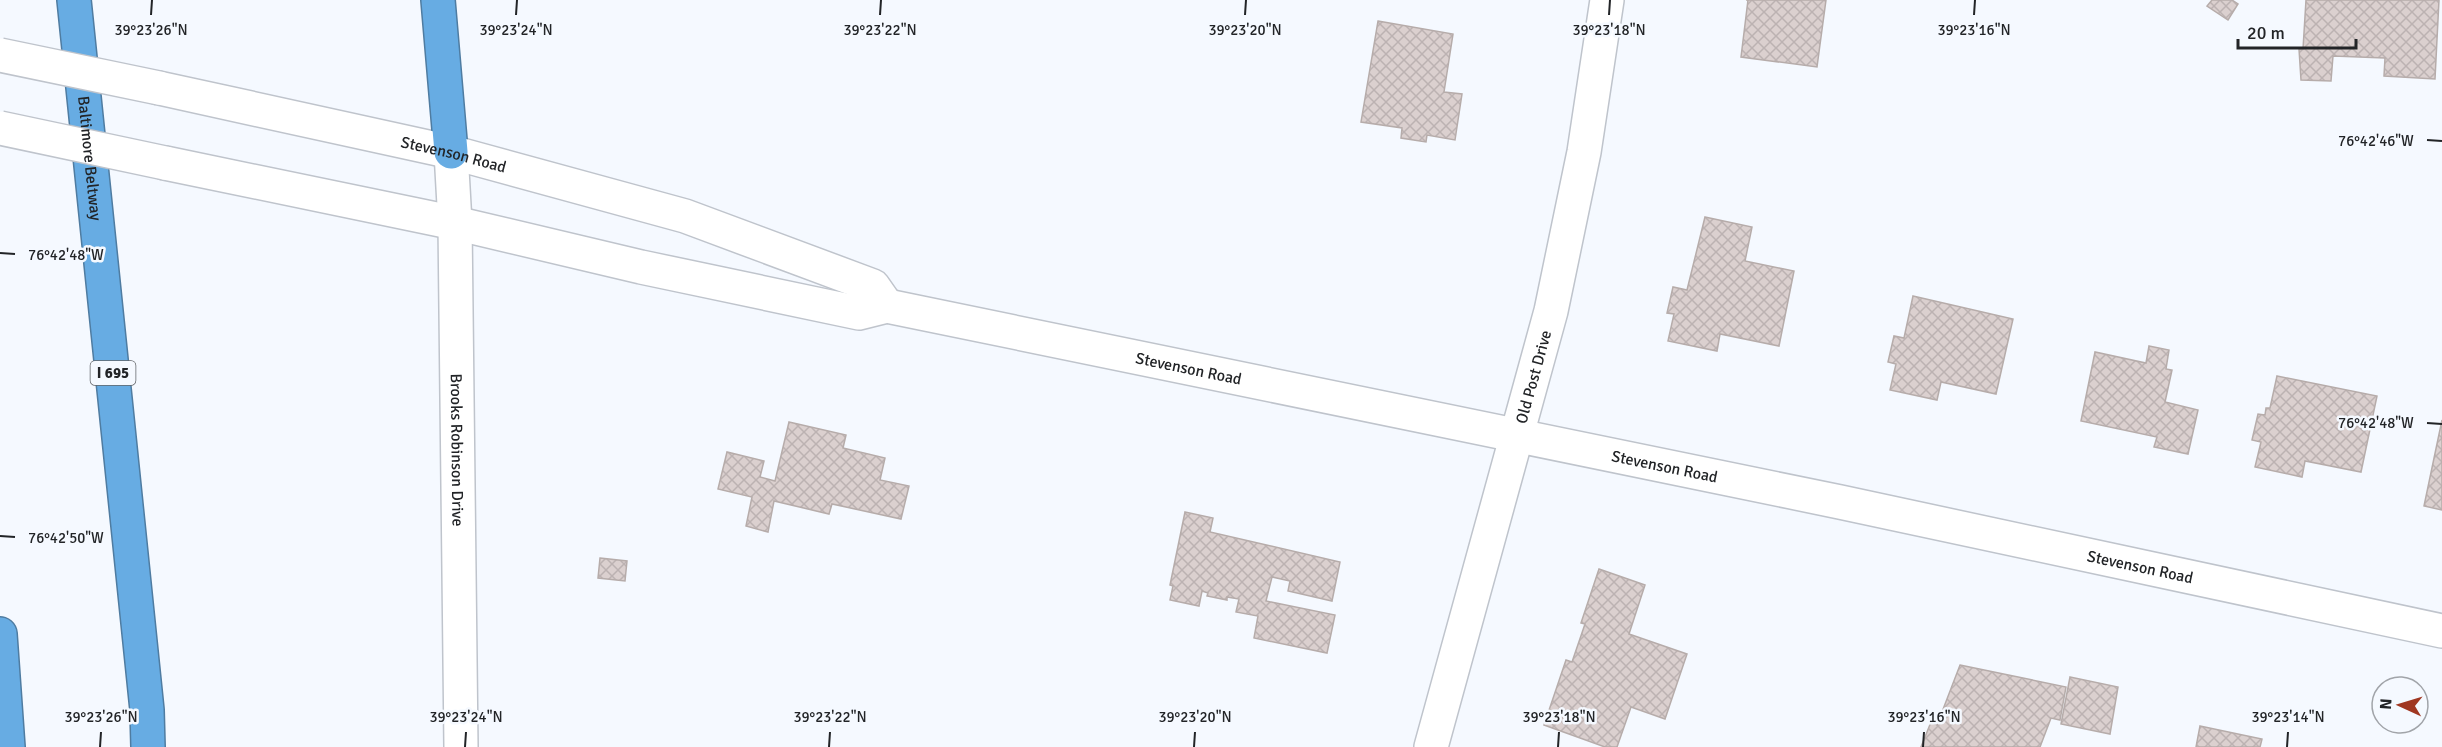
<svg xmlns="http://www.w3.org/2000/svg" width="2442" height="747" viewBox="0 0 2442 747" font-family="Signika,sans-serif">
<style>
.building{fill:url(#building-cross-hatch);stroke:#b6acaa;stroke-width:1.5}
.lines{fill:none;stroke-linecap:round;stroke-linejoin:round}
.minor-casing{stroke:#bfc4cc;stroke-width:36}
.secondary-casing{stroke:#bfc4cc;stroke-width:36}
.motorway-casing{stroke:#4f7ca1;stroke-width:36}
.minor{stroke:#fff;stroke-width:33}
.secondary{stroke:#fff;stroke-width:33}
.motorway{stroke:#67ace3;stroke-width:33}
.secondary-bridge-casing{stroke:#bfc4cc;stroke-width:36;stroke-linecap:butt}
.secondary-bridge{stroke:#fff;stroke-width:33}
.ticks{fill:none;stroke:#222427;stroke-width:2}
.labels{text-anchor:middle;stroke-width:5;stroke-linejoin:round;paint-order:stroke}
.shield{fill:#f5f9ff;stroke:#616468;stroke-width:1.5}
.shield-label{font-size:15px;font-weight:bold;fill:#222427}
.street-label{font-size:16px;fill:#222427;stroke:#f5f9ff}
.ticks-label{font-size:15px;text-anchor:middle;fill:#222427;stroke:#f5f9ff;stroke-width:5;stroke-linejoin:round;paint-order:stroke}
</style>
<defs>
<pattern id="building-cross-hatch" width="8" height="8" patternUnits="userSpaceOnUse" patternTransform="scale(1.5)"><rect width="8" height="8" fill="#dbd0cf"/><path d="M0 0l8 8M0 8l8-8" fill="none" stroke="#bcb2b2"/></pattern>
</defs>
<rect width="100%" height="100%" fill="#f5f9ff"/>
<g class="building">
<polygon points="1746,0 1826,0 1817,67 1741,57 1748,0"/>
<polygon points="2212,0 2232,0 2238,4 2228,20 2207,6"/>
<polygon points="2306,0 2439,0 2435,79 2384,76 2385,58 2333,56 2331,81 2301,80 2299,49 2303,49"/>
<polygon points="1378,21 1453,34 1444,92 1462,94 1455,140 1427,135 1426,142 1401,138 1402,128 1361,122"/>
<polygon points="1705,217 1752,227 1745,261 1794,271 1779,346 1720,334 1717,351 1668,341 1674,314 1667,313 1673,287 1687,290"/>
<polygon points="1913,296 2013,319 1996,394 1941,382 1937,400 1890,390 1896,364 1888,362 1894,336 1904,338"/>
<polygon points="2149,346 2169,350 2166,369 2172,370 2165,402 2198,410 2188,454 2154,447 2157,437 2081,421 2095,352 2146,363"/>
<polygon points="2277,376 2377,396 2361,472 2305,461 2302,477 2255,467 2261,442 2252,440 2258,414 2265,415 2266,408 2270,408"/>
<polygon points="2442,420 2442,510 2424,506"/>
<polygon points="789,422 846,435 843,448 885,458 880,480 909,486 901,519 832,504 829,514 774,501 768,532 746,526 752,497 718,489 727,452 764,461 760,477 775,481"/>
<polygon points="1185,512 1213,518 1210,532 1340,562 1332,601 1288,591 1290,581 1272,577 1266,601 1335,615 1327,653 1254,638 1258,616 1236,612 1239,599 1227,597 1227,600 1207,596 1208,593 1202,591 1199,606 1170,600 1173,586 1170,585"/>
<polygon points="600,558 627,561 625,581 598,578"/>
<polygon points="1599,569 1645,585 1629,634 1687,654 1665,719 1631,707 1617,747 1605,747 1544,725 1566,660 1572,662 1585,624 1581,623"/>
<polygon points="1960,665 2066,687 2060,720 2051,718 2040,747 1921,747 1931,722 1937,725"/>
<polygon points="2070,677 2118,687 2110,734 2061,724"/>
<polygon points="2200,726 2262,739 2260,747 2196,747"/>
</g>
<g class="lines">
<g class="minor-casing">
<g id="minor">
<path id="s1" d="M1431,747L1551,311L1584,152L1607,0"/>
</g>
</g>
<g class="secondary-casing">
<g id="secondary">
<path id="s2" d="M159,88L451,152L685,216L873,286L887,306"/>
<path id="s3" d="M451,152L455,223L461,747"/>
<path id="s4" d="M165,163L455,223L641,267L859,313L887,306L1840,502L2442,631"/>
</g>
</g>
<g class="motorway-casing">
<g id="motorway">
<path id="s5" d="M74,0L147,710L148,747"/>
<polyline points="438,0 451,152"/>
<polyline points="0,634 8,747"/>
</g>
</g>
<use href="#minor" class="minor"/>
<use href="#secondary" class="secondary"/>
<use href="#motorway" class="motorway"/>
<g class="secondary-bridge-casing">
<g id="secondary-bridge">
<polyline points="0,55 159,88"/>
<polyline points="0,128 165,163"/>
</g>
</g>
<use href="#secondary-bridge" class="secondary-bridge"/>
</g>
<path class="ticks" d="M151,15L152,0M516,15L517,0M880,15L881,0M1245,15L1246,0M1609,15L1610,0M1974,15L1975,0M2427,140L2442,141M0,253L15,254M2427,423L2442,424M0,536L15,537M100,747L101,732M465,747L466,732M829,747L830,732M1194,747L1195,732M1558,747L1559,732M1923,747L1924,732M2287,747L2288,732"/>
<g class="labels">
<rect class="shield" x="90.5" y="361" width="45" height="24" rx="4.5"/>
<g class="shield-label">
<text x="113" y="378">I 695</text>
</g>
<g class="street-label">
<text dy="6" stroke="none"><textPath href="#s2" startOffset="302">Stevenson Road</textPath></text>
<text dy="6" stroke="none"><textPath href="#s5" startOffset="159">Baltimore Beltway</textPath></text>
<text dy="6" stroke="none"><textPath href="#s4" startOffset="1047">Stevenson Road</textPath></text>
<text dy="6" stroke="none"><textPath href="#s1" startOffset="384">Old Post Drive</textPath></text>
<text dy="6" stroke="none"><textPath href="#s3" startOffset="298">Brooks Robinson Drive</textPath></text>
<text dy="6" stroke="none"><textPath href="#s4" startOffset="1533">Stevenson Road</textPath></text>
<text dy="6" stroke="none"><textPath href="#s4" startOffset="2019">Stevenson Road</textPath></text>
</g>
</g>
<g class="ticks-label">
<text x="151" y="35">39°23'26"N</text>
<text x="516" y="35">39°23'24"N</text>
<text x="880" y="35">39°23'22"N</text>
<text x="1245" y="35">39°23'20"N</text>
<text x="1609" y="35">39°23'18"N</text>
<text x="1974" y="35">39°23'16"N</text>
<text x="2376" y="146">76°42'46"W</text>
<text x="66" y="260">76°42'48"W</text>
<text x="2376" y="428">76°42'48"W</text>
<text x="66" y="543">76°42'50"W</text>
<text x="101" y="722">39°23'26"N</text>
<text x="466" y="722">39°23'24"N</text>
<text x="830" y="722">39°23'22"N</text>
<text x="1195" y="722">39°23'20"N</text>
<text x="1559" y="722">39°23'18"N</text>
<text x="1924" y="722">39°23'16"N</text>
<text x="2288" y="722">39°23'14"N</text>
</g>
<g transform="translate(2400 705) rotate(274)"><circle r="28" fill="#f5f9ff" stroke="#a1a4a9" stroke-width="1.5"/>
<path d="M0-4.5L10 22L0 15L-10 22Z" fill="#a03721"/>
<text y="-9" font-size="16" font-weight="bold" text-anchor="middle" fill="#222427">N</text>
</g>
<path d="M2238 39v9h118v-9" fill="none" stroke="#222427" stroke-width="3"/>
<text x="2247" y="39" font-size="18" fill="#222427" stroke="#f5f9ff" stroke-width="4.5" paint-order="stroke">20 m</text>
</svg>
